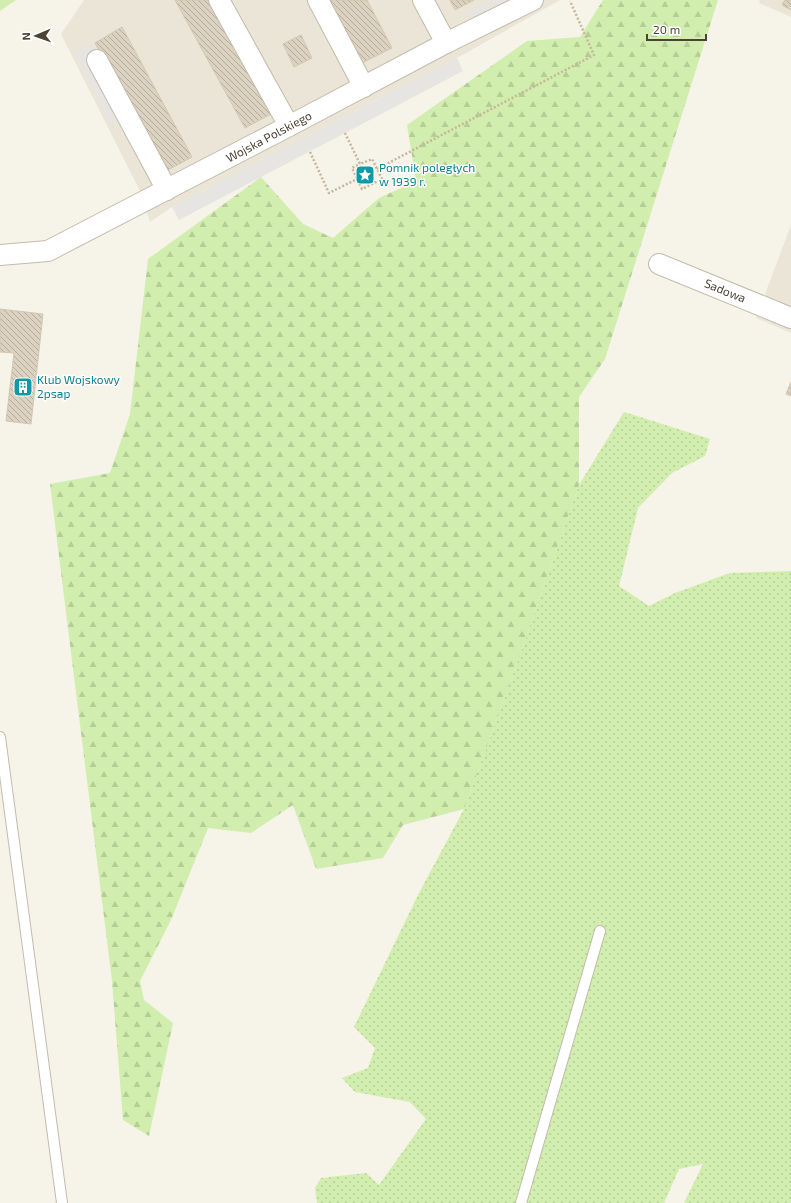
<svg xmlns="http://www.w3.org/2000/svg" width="791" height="1203" viewBox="0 0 791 1203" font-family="'Exo 2',sans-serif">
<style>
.residential{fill:#ebe5d7}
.grass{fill:url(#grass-dots)}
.forest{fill:url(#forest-firs)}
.park{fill:#d1eeae}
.parking{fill:#e7e5e1}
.building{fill:url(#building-back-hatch);stroke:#d5c7b0}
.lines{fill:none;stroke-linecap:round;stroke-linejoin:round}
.lane-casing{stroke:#c3bbab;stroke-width:12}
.street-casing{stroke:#c3bbab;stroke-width:22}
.path{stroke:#c6b79a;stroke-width:2.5;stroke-dasharray:2 2;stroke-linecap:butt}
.lane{stroke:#fff;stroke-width:10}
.street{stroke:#fff;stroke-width:20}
.labels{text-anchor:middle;stroke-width:3;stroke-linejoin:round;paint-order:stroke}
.street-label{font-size:12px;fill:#4b4336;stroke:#fff}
.culture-label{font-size:12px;fill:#0d838f;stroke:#fff;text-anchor:start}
</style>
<defs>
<pattern id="grass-dots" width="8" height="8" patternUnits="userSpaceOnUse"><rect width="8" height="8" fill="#d1eeae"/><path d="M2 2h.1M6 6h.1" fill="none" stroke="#b5cd96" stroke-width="1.8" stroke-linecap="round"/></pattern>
<pattern id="forest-firs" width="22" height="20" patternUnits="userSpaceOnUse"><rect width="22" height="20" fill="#d1eeae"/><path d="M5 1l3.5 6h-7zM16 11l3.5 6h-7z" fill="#b5cd96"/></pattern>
<pattern id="building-back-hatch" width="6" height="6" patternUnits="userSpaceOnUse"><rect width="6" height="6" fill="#dcd2c0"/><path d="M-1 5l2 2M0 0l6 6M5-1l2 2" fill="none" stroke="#b4ac9d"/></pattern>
</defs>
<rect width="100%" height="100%" fill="#f6f3e9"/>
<g class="residential">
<polygon points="84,0 560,0 457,58 172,207 150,222 140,191 61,34"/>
<polygon points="760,0 791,0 791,17 759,3"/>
<polygon points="791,225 791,333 756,318"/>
</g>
<polygon class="grass" points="624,412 710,439 705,456 672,473 638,508 619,586 649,606 675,593 730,573 791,571 791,1203 684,1203 703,1164 679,1169 664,1203 317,1203 315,1188 321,1178 366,1173 379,1185 426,1119 410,1102 355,1092 342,1078 368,1068 375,1048 354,1027 419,893 464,809 515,669 579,485"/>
<polygon class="forest" points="603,0 718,0 605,359 579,397 579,485 515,669 464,809 403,825 383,858 316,869 293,805 251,833 208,828 171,920 140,981 144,1000 173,1023 149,1136 123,1120 112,981 50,484 110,473 130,414 148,259 261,177 303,224 333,238 379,198 416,181 407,125 527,41 580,37"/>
<polygon class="park" points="0,0 16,0 0,11"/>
<g class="parking">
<polygon points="492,0 526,0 475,25 468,12"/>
<polygon points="95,43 102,58 124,119 111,125 75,53"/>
<polygon points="457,58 463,71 179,220 172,207"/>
</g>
<g class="building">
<polygon points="175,0 209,0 271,114 245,128"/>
<polygon points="326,0 367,0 392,48 360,64"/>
<polygon points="450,0 474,0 455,10"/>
<polygon points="785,0 791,0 791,10 782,5"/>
<polygon points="122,27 192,157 166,171 95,43"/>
<polygon points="301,35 312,58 294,67 283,44"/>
<polygon points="0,309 43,314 31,424 6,421 14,353 0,352"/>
<polygon points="791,382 791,396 786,394"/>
</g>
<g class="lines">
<g class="lane-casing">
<g id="lane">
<polyline points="0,737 62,1203"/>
<polyline points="521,1203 600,931"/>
</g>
</g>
<g class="street-casing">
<g id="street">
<polyline points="219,0 289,126"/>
<polyline points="318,0 364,87"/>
<polyline points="423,0 446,43"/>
<polyline points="97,60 167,190"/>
<polyline points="0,255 48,251 289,126 446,43 533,0"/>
<polyline points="659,264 791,318"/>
</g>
</g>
<g class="path">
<polyline points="345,133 360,164 372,159 382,179 362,189 352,168 360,164"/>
<polyline points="310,152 329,193 357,179"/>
<polyline points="377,169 594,55 570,1"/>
</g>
<use href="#lane" class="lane"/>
<use href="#street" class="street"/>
</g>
<defs>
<g id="sight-square" transform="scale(1)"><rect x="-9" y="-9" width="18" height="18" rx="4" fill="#0f9aa8" stroke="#fff"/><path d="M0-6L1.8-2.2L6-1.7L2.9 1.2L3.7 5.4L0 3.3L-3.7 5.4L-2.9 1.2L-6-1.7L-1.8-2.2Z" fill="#fff"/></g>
<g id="building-square" transform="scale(1)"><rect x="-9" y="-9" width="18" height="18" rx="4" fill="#0f9aa8" stroke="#fff"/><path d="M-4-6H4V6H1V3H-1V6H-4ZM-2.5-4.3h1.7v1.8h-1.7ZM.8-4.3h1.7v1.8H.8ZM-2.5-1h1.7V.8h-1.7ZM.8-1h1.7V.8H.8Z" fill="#fff"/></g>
</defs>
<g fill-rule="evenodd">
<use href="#sight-square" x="365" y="175"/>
<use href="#building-square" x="23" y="387"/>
</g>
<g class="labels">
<g class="street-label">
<text transform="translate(269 137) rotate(-28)" y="4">Wojska Polskiego</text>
<text transform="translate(725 291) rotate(22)" y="4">Sadowa</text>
</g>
<g class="culture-label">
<text x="379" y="172">Pomnik poległych<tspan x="379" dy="14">w 1939 r.</tspan></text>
<text x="37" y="384">Klub Wojskowy<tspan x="37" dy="14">2psap</tspan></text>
</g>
</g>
<g transform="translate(36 36) rotate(268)" stroke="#ffffff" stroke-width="3" paint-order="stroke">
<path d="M0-3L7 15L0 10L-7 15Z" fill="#4b4336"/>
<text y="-6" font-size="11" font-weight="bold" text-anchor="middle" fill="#4b4336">N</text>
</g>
<path d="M647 34v6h59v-6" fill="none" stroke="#4b4336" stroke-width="2"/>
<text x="653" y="34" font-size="12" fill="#4b4336" stroke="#ffffff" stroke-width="3" paint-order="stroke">20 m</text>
</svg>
